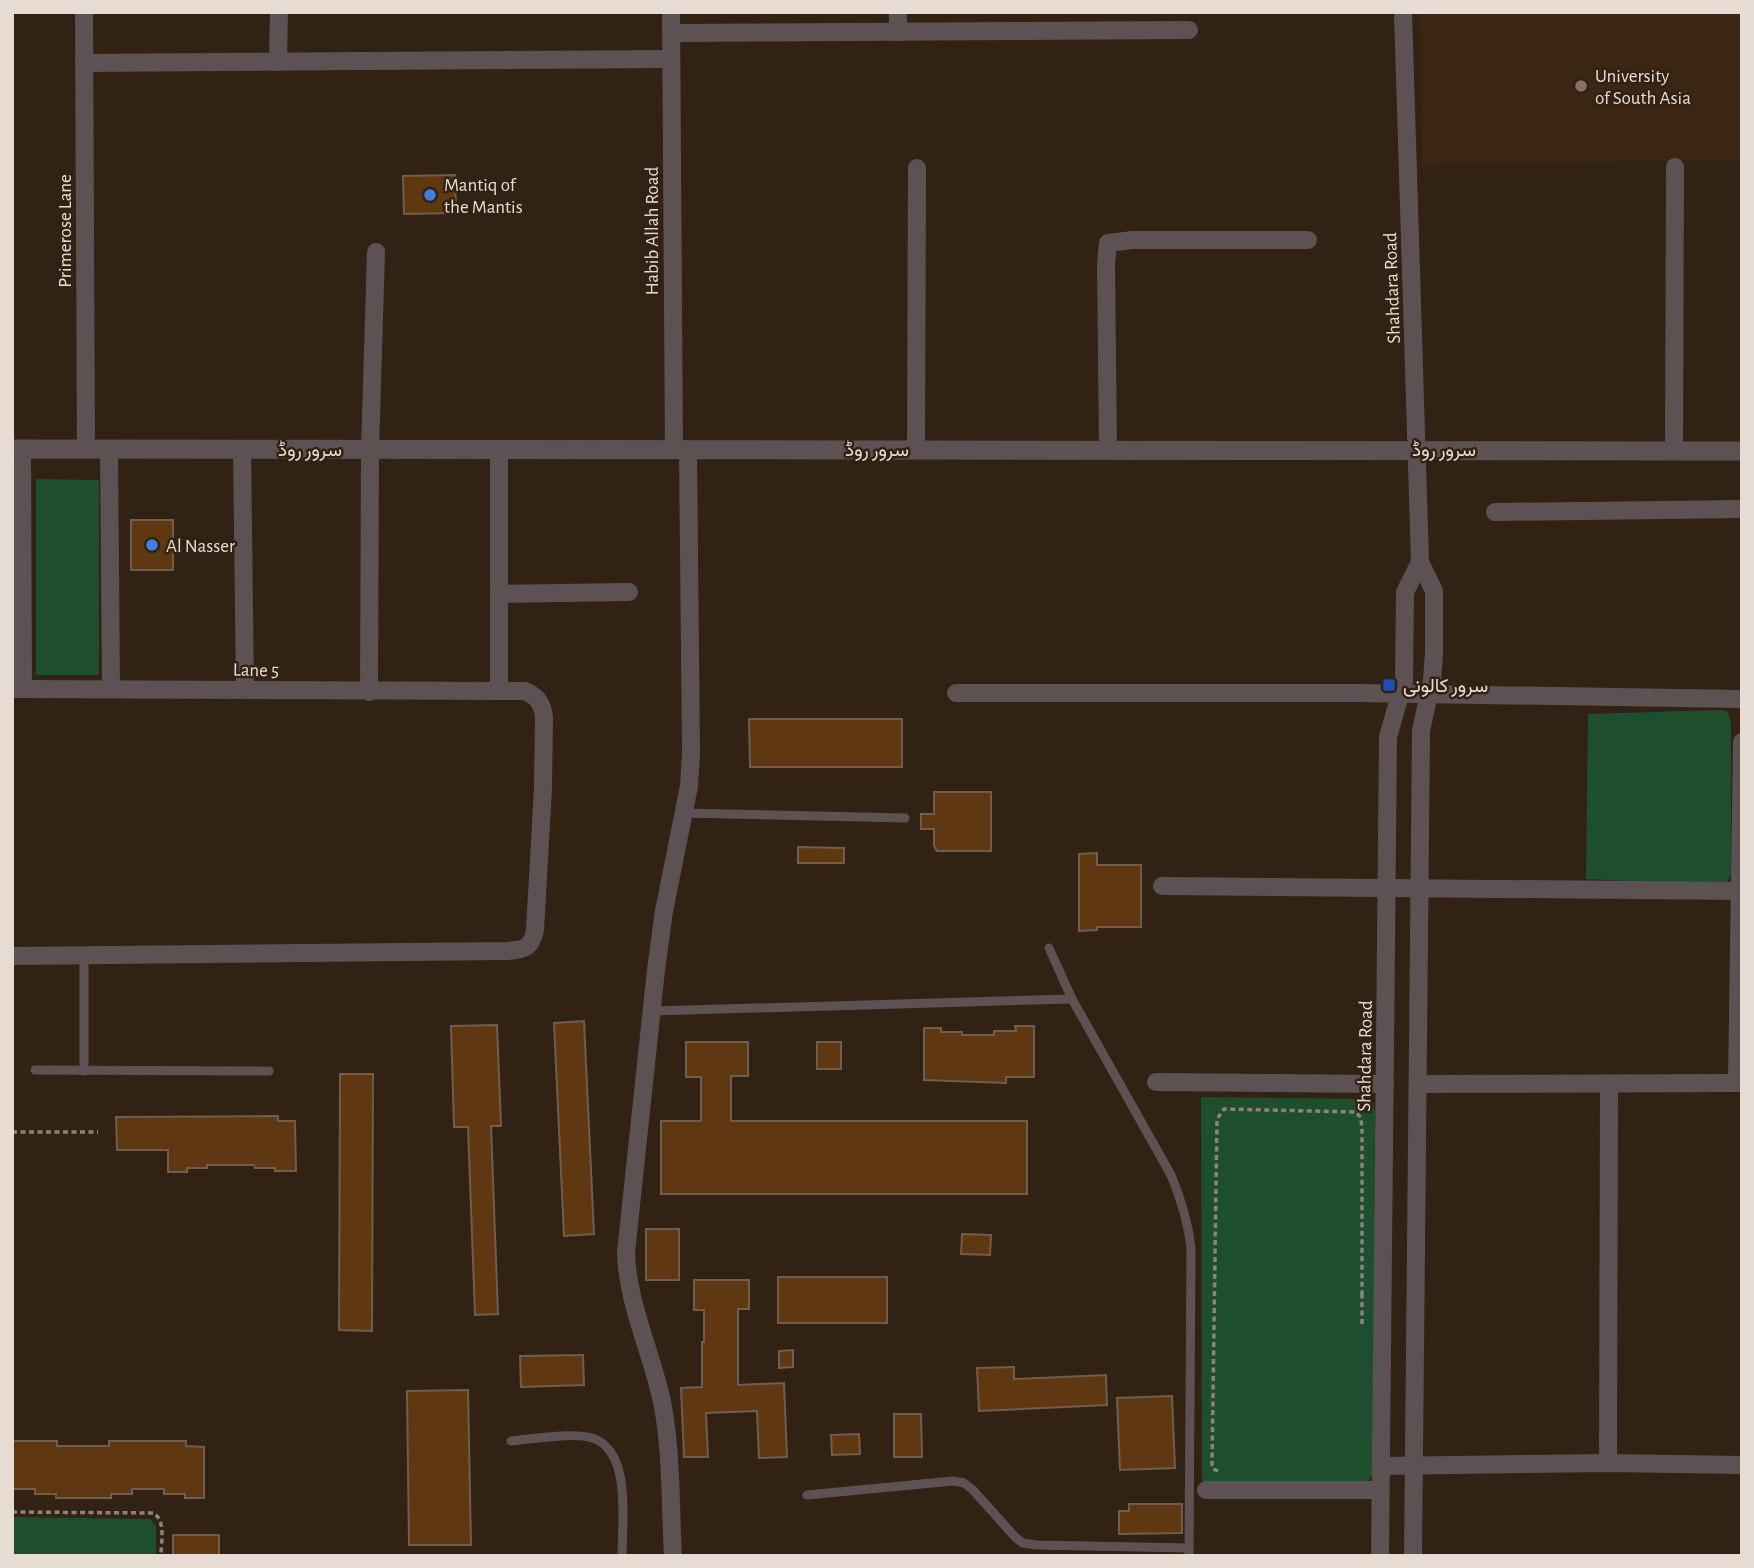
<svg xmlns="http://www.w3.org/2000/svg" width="1754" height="1568" viewBox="0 0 1754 1568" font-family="'Alegreya Sans',Vazirmatn,sans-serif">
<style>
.built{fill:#3b2613}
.green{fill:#1d4f2f}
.building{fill:#5f3812;stroke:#705d4e;stroke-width:2}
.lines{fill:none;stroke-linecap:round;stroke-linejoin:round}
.path{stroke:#8f8277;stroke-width:3.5;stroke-dasharray:5 3.5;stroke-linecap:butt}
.service{stroke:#5d5253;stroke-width:9}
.minor{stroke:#5d5253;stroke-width:18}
.tertiary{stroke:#5d5253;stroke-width:19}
.education-dot{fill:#8d6e63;stroke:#322214;stroke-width:2.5}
.shop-dot{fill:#3f7fe0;stroke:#322214;stroke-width:2.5}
.transit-dot{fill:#1a4fb4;stroke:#322214;stroke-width:2.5}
.labels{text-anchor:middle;stroke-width:5;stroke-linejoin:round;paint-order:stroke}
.poi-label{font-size:19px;fill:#e7dcd3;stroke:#322214;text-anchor:start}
.street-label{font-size:19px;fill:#e7dcd3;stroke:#322214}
</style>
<rect width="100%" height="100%" fill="#322214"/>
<polygon class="built" points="1419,12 1742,12 1742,160 1422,164"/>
<g class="green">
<polygon points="36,479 99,480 99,675 36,675"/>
<polygon points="1722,710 1728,712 1731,724 1731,874 1727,883 1721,885 1586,879 1588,714"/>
<polygon points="1201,1097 1368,1099 1372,1101 1375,1112 1373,1473 1367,1483 1202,1482"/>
<polygon points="12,1517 150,1519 156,1526 156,1556 12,1556"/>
</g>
<g class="building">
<polygon points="455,175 456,213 404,214 403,176"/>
<rect x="131" y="520" width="42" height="50"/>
<polygon points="749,719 902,719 902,767 750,767"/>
<polygon points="934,792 991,792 991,851 937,851 934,846 934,829 921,829 921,814 934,814"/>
<polygon points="798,847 844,848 844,863 798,863"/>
<polygon points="1097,853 1097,865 1141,865 1141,927 1097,927 1097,930 1079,931 1079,854"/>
<polygon points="584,1021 594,1234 564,1236 554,1023"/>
<polygon points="497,1025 501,1126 491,1126 498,1314 475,1315 468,1127 454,1127 451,1026"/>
<polygon points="1015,1026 1034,1026 1034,1077 1006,1077 1006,1083 924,1080 924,1028 941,1028 941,1032 962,1032 962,1035 994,1035 994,1031 1016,1031"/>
<polygon points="686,1042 748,1042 748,1076 731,1076 731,1121 1027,1121 1027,1194 661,1194 661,1121 701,1121 701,1077 686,1077"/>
<rect x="817" y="1042" width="24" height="27"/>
<polygon points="340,1074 373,1074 372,1331 339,1330"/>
<polygon points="278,1116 278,1121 295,1121 296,1171 275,1171 275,1168 255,1168 254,1165 207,1165 207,1168 187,1168 187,1172 168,1172 168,1150 117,1150 116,1117"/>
<rect x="646" y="1229" width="33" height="51"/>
<polygon points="962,1234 991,1235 990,1255 961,1254"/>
<rect x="778" y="1277" width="109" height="46"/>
<polygon points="694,1280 749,1280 749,1309 738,1309 738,1385 784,1383 787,1457 759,1458 757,1411 706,1413 708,1457 684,1457 681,1388 702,1387 702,1342 704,1342 704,1310 694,1310"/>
<polygon points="793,1350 793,1367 779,1368 779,1351"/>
<polygon points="583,1355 584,1385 521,1387 520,1356"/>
<polygon points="1014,1367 1014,1379 1106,1375 1107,1405 979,1411 977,1368"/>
<polygon points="468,1390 471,1545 409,1545 407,1391"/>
<polygon points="1172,1396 1175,1468 1120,1470 1117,1398"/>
<polygon points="894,1414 921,1414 922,1457 894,1457"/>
<polygon points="859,1434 860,1454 832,1455 831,1435"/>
<polygon points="12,1441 57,1441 57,1446 109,1446 109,1441 186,1441 186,1446 204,1447 204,1498 185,1498 185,1494 164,1494 164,1489 132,1489 132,1494 111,1494 111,1498 56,1498 56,1494 35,1494 35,1489 12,1489"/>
<polygon points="1129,1504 1182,1504 1182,1533 1119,1534 1119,1511 1129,1511"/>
<rect x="173" y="1535" width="46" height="21"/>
</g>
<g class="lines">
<g class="path">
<polyline points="12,1132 98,1132"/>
<polyline points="1362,1324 1362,1294 1366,1294"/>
<polyline points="1218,1471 1213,1469 1212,1465 1217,1119 1224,1109 1356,1112 1361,1118 1362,1131 1362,1294"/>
<path d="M12,1512L154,1513C166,1522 161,1542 161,1556"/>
</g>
<g class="service">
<polyline points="684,813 905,818"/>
<path d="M1049,948L1072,999L1171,1175C1181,1199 1188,1222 1191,1248L1189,1556"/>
<polyline points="84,957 84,1071"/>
<polyline points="653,1011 1072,999"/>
<polyline points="35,1070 269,1071"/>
<path d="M511,1441C531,1439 575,1432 592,1438C632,1450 622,1522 622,1556"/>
<polyline points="807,1495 953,1481 964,1483 973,1490 1016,1538 1023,1543 1036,1545 1189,1548"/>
</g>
<g class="minor">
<polyline points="84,12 86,449"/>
<polyline points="671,12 674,449"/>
<polyline points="1403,12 1420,562 1434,591 1434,653 1432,680 1421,731 1413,1556"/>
<polyline points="898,32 898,12"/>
<polyline points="672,33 1189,30"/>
<polyline points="278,62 279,12"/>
<polyline points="84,63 671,59"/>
<polyline points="22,449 23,689"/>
<polyline points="109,449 111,688"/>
<polyline points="242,449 245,689"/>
<polyline points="916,449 917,168"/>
<polyline points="499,450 499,691"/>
<polyline points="1108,450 1106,265 1108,243 1133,240 1308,240"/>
<polyline points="1674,450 1675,167"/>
<polyline points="1495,512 1742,509"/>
<polyline points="499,594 629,592"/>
<path d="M12,689L525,691C538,697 542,703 544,717L543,788L535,930C531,949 525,949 507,951L12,956"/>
<polyline points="369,692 370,450 376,252"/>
<polyline points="956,693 1356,693 1742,699"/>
<polyline points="1162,886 1742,891"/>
<polyline points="1156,1082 1385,1084"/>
<polyline points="1737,1083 1742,742"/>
<polyline points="1418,1084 1742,1083"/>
<polyline points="1608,1463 1609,1085"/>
<polyline points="1381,1466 1608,1463 1742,1465"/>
<polyline points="1206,1490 1380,1490"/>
<path d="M673,1556C670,1506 672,1441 660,1393C649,1347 627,1300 626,1252L656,970L664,911L689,786L691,753L688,450"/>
<polyline points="1380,1556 1388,737 1404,681 1405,592 1420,562"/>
</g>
<polyline class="tertiary" points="12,449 1742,451"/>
</g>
<circle class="education-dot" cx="1581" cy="86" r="7"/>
<g class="shop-dot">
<circle cx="430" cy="195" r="7"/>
<circle cx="152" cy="545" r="7"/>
</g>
<rect class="transit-dot" x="1382" y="678" width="14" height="14" rx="3.5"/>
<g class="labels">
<g class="poi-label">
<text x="1595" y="82">University<tspan x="1595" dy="22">of South Asia</tspan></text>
<text x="444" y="191">Mantiq of<tspan x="444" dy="22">the Mantis</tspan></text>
<text x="166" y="552">Al Nasser</text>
<text x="1403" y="692">سرور کالونی</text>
</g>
<g class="street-label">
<text transform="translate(64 231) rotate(-90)" y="7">Primerose Lane</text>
<text transform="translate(651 231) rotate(-90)" y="7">Habib Allah Road</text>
<text transform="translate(1391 288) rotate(-92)" y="7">Shahdara Road</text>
<text x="310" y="456">سرور روڈ</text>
<text x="877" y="456">سرور روڈ</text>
<text x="1444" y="456">سرور روڈ</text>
<text transform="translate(256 669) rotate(1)" y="7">Lane 5</text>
<text transform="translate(1364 1056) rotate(-89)" y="7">Shahdara Road</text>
</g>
</g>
<rect width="1754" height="1568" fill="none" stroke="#e7dcd3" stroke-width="28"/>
</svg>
